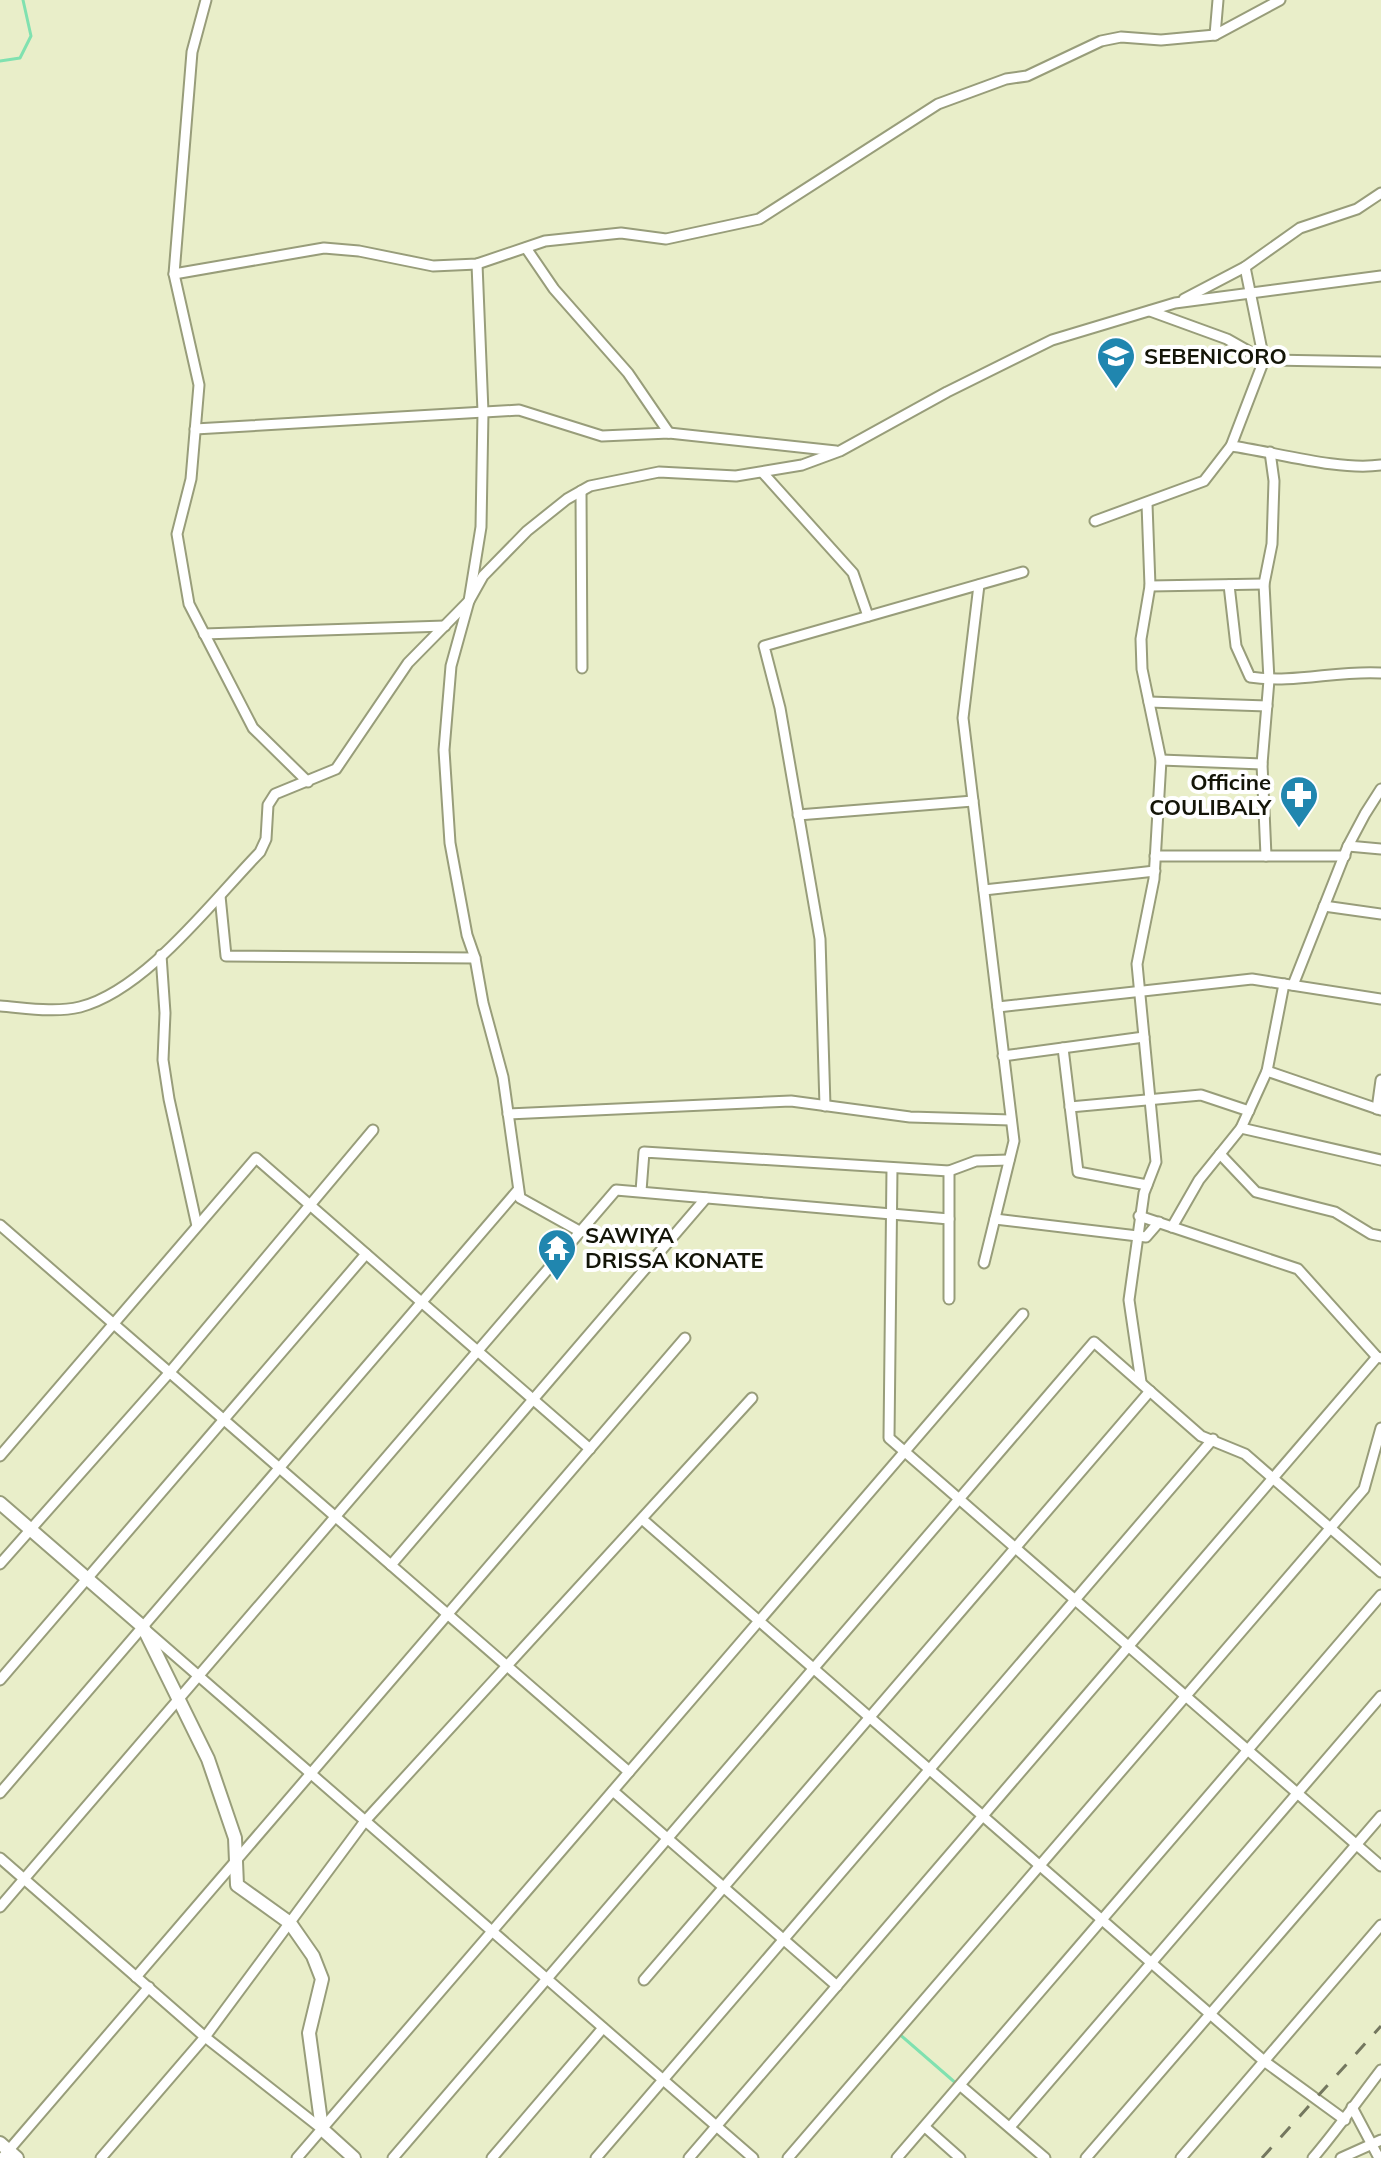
<svg xmlns="http://www.w3.org/2000/svg" width="1381" height="2158" viewBox="0 0 1381 2158" font-family="Mulish,sans-serif">
<style>
.lines{fill:none;stroke-linecap:round;stroke-linejoin:round}
.stream{stroke:#80e1b0;stroke-width:3}
.street-casing{stroke:#989d7a;stroke-width:13}
.secondary-casing{stroke:#989d7a;stroke-width:16}
.street{stroke:#fff;stroke-width:9}
.secondary{stroke:#fff;stroke-width:12}
.rail{stroke:#74775f;stroke-width:3;stroke-dasharray:14 14;stroke-linecap:butt}
.labels{text-anchor:middle;stroke-width:8;stroke-linejoin:round;paint-order:stroke}
.poi-label{font-size:22px;font-weight:bold;fill:#141508;stroke:#fff;text-anchor:start}
</style>
<rect width="100%" height="100%" fill="#e9eec9"/>
<g class="lines">
<g class="stream">
<polyline points="0,61 20,58 31,36 23,0"/>
<polyline points="897,2032 958,2085"/>
</g>
<g class="street-casing">
<g id="street">
<polyline points="206,0 192,52 174,274 199,385 191,479 177,534 189,604 253,728 308,782"/>
<polyline points="1215,35 1218,0"/>
<polyline points="526,248 554,289 628,373 669,433"/>
<polyline points="477,264 483,412 481,527 469,601 451,666 444,750 450,843 467,935 475,958 483,1003 503,1077 520,1198 581,1232"/>
<polyline points="174,274 324,248 359,251 433,266 477,264 545,241 621,233 666,239 759,219 938,104 1006,79 1027,76 1101,41 1121,37 1161,40 1215,35 1280,0"/>
<polyline points="1184,299 1245,267 1300,228 1357,209 1381,193"/>
<polyline points="1150,311 1227,339 1264,360 1381,362"/>
<polyline points="195,429 519,410 602,436 669,433 836,451"/>
<path d="M1231,446C1275,452 1338,471 1381,465"/>
<polyline points="763,473 853,573 868,616"/>
<polyline points="581,491 582,668"/>
<polyline points="1095,521 1204,481 1231,446 1264,360 1245,267"/>
<polyline points="979,585 963,718 1014,1141 984,1263"/>
<path d="M1229,585L1236,646L1250,677C1294,684 1337,670 1381,673"/>
<polyline points="1150,586 1264,584"/>
<polyline points="204,634 445,626"/>
<polyline points="1149,702 1267,706"/>
<polyline points="1161,760 1262,764"/>
<polyline points="798,815 973,801"/>
<polyline points="1348,846 1381,849"/>
<polyline points="1155,856 1345,856"/>
<polyline points="1266,856 1262,764 1269,680 1264,584 1272,544 1274,481 1270,452"/>
<polyline points="984,890 1155,871"/>
<polyline points="220,896 226,956 475,958"/>
<polyline points="1324,906 1381,914"/>
<polyline points="161,955 165,1013 163,1060 169,1099 197,1226"/>
<polyline points="1293,985 1348,846 1365,814 1381,789"/>
<path d="M0,1006C26,1008 55,1013 80,1007C146,990 213,900 260,852L266,839L268,805L275,794L336,769L408,663L469,601L483,576L527,531L567,499L590,486L659,472L736,476L802,465L840,451L947,392L1052,340L1175,303L1381,276"/>
<polyline points="998,1007 1252,979 1381,999"/>
<polyline points="1063,1048 1078,1172 1147,1185"/>
<polyline points="1003,1056 1144,1037"/>
<polyline points="1267,1071 1381,1110"/>
<polyline points="825,1106 820,939 780,708 764,646 1023,572"/>
<polyline points="1070,1107 1201,1095 1249,1111"/>
<polyline points="1377,1109 1381,1080"/>
<polyline points="508,1114 791,1101 910,1117 1011,1120"/>
<polyline points="1241,1128 1381,1160"/>
<polyline points="1220,1154 1256,1192 1335,1212 1371,1234 1381,1236"/>
<polyline points="892,1168 889,1438 1381,1866"/>
<polyline points="949,1171 949,1299"/>
<polyline points="641,1191 644,1152 949,1171 976,1161 1009,1160"/>
<polyline points="1139,1216 1298,1269 1377,1357 1381,1358"/>
<polyline points="995,1219 1146,1237 1159,1222"/>
<polyline points="0,1225 629,1772"/>
<polyline points="1172,1227 1199,1180 1241,1128 1267,1071 1284,984"/>
<polyline points="1141,1382 1129,1300 1144,1193 1156,1162 1137,964 1154,879 1161,760 1142,669 1141,639 1150,586 1147,504"/>
<polyline points="0,1456 256,1158 590,1449"/>
<polyline points="642,1519 1264,2061 1345,2120"/>
<polyline points="0,1564 170,1372 373,1130"/>
<polyline points="391,1565 706,1198"/>
<polyline points="148,1632 753,2158"/>
<polyline points="0,1680 366,1254"/>
<polyline points="613,1791 837,1986"/>
<polyline points="0,1793 518,1190"/>
<polyline points="0,1858 205,2037 322,2129"/>
<polyline points="0,1907 616,1190 949,1219"/>
<polyline points="136,1977 685,1338"/>
<polyline points="644,1980 1150,1391"/>
<polyline points="961,2086 1045,2158"/>
<polyline points="1352,2107 1379,2158"/>
<polyline points="925,2127 960,2158"/>
<polyline points="1010,2127 1381,1696"/>
<polyline points="2,2158 149,1987"/>
<polyline points="101,2158 205,2037 365,1821 752,1398"/>
<polyline points="297,2158 1023,1314"/>
<polyline points="393,2158 1094,1342 1201,1436 1245,1454 1381,1572"/>
<polyline points="492,2158 603,2028"/>
<polyline points="596,2158 1213,1439"/>
<polyline points="689,2158 1377,1357"/>
<polyline points="788,2158 1364,1489 1381,1428"/>
<polyline points="897,2158 1381,1595"/>
<polyline points="1086,2158 1381,1816"/>
<polyline points="1181,2158 1381,1925"/>
<path d="M1313,2158C1337,2130 1358,2100 1381,2070"/>
<polyline points="1341,2158 1381,2140"/>
</g>
</g>
<g class="secondary-casing">
<g id="secondary">
<polyline points="0,1503 143,1627 208,1759 235,1838 237,1885 290,1923 313,1956 322,1979 309,2033 322,2129 354,2158"/>
<polyline points="0,2143 17,2158"/>
</g>
</g>
<use href="#street" class="street"/>
<use href="#secondary" class="secondary"/>
<polyline class="rail" points="1262,2158 1381,2026"/>
</g>
<defs>
<g id="school-pin" transform="scale(2)"><path d="M0 17L-7.5 6A9.5 9.5 0 1 1 7.5 6Z" fill="#2086af" stroke="#fff"/><path d="M0-5L7-2L0 1L-7-2ZM-4 1L0 2.5L4 1V4Q0 6-4 4Z" fill="#fff"/></g>
<g id="pharmacy-pin" transform="scale(2)"><path d="M0 17L-7.5 6A9.5 9.5 0 1 1 7.5 6Z" fill="#2086af" stroke="#fff"/><path d="M-2-6h4v4h4v4h-4v4h-4v-4h-4v-4h4Z" fill="#fff"/></g>
<g id="temple-pin" transform="scale(2)"><path d="M0 17L-7.5 6A9.5 9.5 0 1 1 7.5 6Z" fill="#2086af" stroke="#fff"/><path d="M0-6L5-2H3V0L6.5 2.5H4V6H1.5V3h-3V6H-4V2.5H-6.5L-3 0V-2H-5Z" fill="#fff"/></g>
</defs>
<g fill-rule="evenodd">
<use href="#school-pin" x="1116" y="356"/>
<use href="#pharmacy-pin" x="1299" y="795"/>
<use href="#temple-pin" x="557" y="1248"/>
</g>
<g class="labels">
<g class="poi-label">
<text x="1144" y="364">SEBENICORO</text>
<text x="1271" y="790" text-anchor="end">Officine<tspan x="1271" dy="25">COULIBALY</tspan></text>
<text x="585" y="1243">SAWIYA<tspan x="585" dy="25">DRISSA KONATE</tspan></text>
</g>
</g>
</svg>
